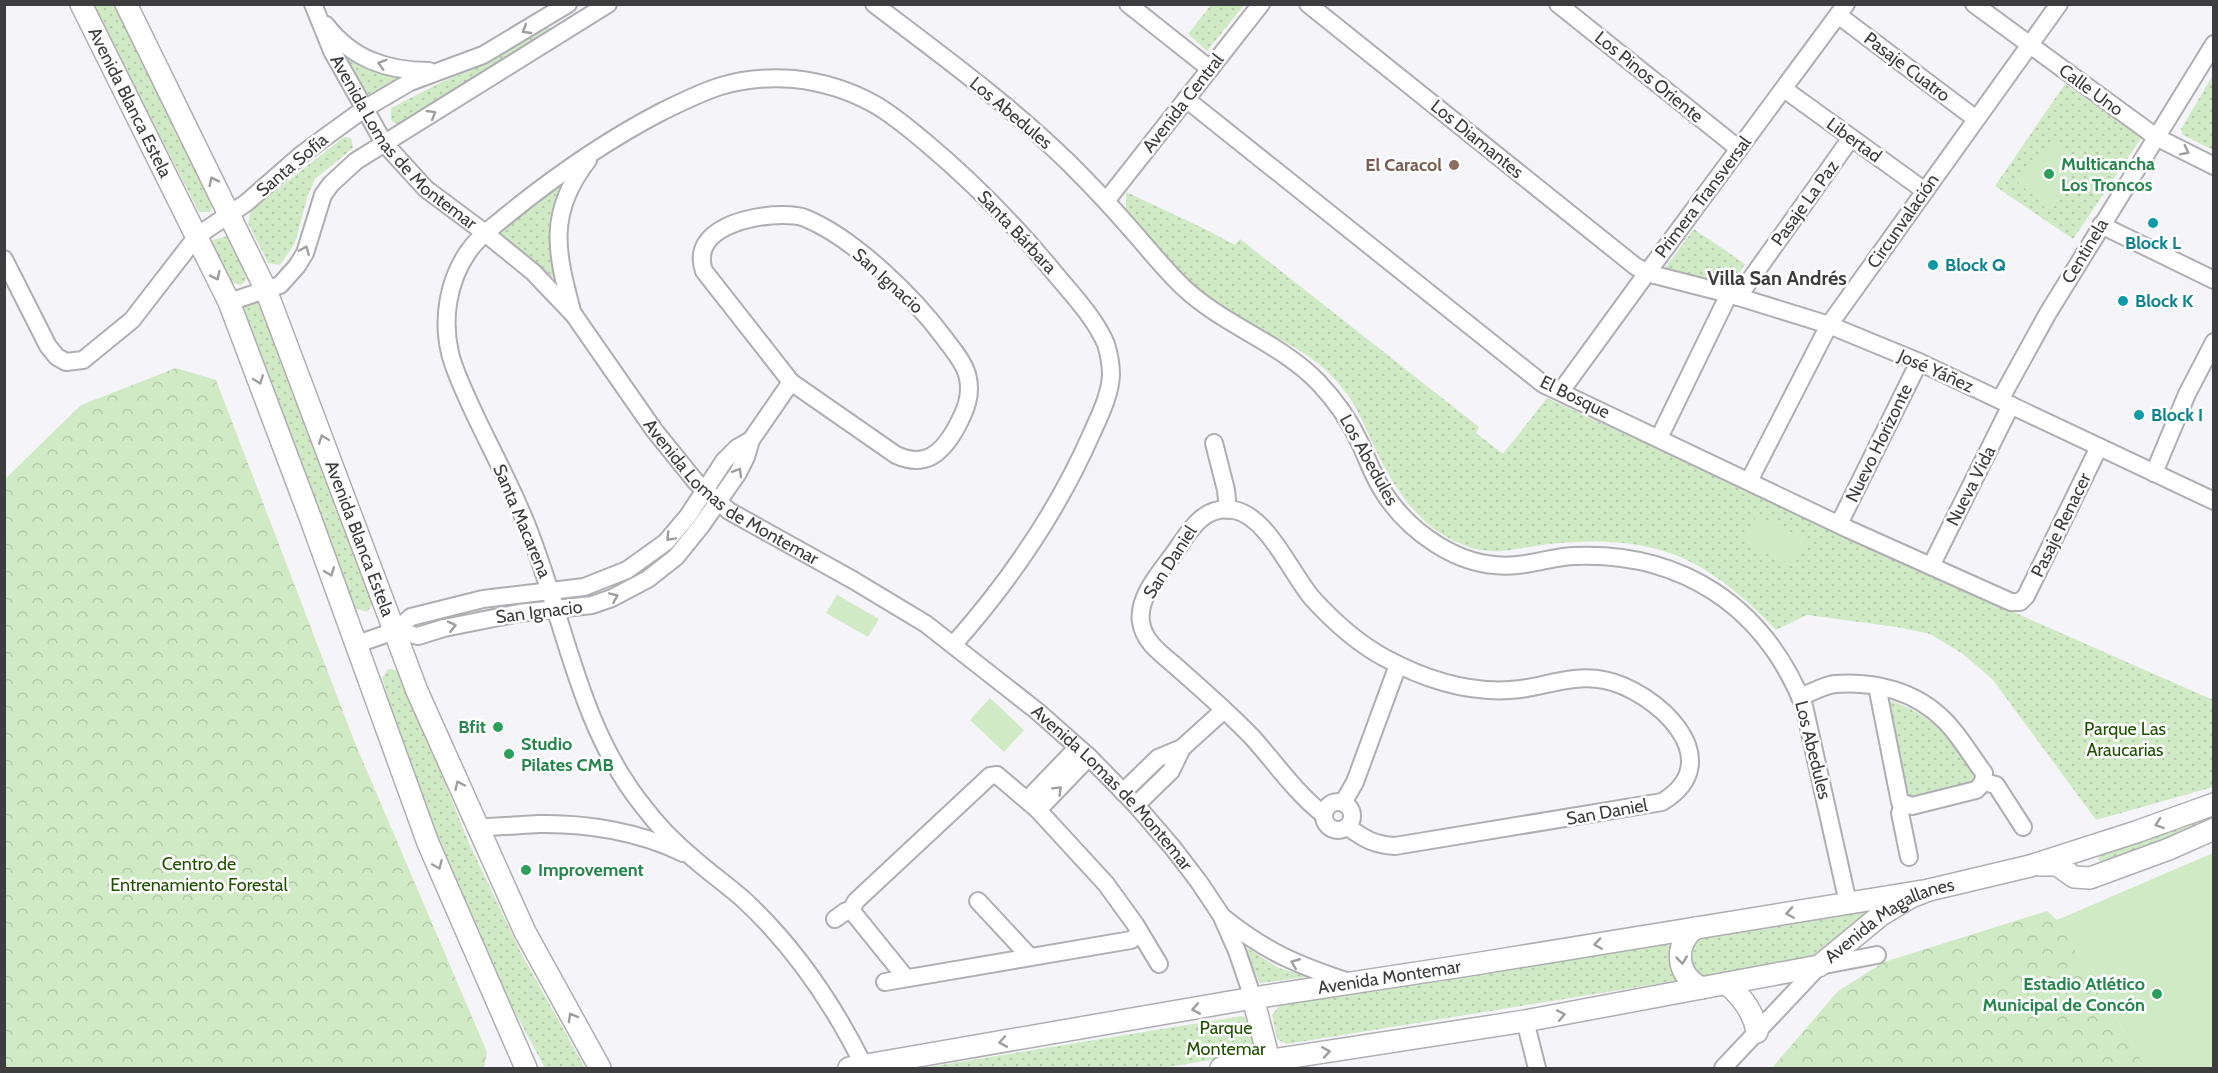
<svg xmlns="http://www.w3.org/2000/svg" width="2218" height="1073" viewBox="0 0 2218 1073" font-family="Cabin,sans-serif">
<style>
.green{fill:url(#green-dots)}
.forest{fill:url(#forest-crowns)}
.pitch{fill:#d0eac6}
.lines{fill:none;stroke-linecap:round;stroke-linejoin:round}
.minor-casing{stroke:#aeaeb3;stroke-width:20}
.major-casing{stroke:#aeaeb3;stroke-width:24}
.minor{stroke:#fff;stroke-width:16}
.major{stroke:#fff;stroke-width:21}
.oneway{stroke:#9e9e9f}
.education-dot{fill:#8d6e63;stroke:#fff;stroke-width:2}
.leisure-dot{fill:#2e9e5b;stroke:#fff;stroke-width:2}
.culture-dot{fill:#0f9aa8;stroke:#fff;stroke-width:2}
.labels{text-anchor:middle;stroke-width:5;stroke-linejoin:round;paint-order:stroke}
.street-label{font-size:18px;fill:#3d3d3f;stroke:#fff}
.leisure-label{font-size:18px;font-weight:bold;fill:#27864d;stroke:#fff;text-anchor:start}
.education-label{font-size:18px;font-weight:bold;fill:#785e54;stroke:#fff;text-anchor:end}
.culture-label{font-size:18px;font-weight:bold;fill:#0d838f;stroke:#fff;text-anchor:start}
.park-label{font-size:18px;fill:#205000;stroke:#fff}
.neighbourhood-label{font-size:20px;font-weight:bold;fill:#3d3d3f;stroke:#fff}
</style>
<defs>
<pattern id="green-dots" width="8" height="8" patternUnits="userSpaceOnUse" patternTransform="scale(1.5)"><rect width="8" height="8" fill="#d0eac6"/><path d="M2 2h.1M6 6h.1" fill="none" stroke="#b4caab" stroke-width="1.8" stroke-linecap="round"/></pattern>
<pattern id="forest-crowns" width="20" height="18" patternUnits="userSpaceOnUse" patternTransform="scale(1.5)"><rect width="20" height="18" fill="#d0eac6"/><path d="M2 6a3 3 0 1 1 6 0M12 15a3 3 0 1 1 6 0" fill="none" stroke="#b4caab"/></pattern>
</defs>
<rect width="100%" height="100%" fill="#f4f4f9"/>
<g class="green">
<polygon points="93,5 115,5 212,206 210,212 199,212"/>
<polygon points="1211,5 1244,5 1207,51 1188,34"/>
<polygon points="546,27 551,29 399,126 391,120 391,108 442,82 488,63"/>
<polygon points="340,47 408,74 366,96"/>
<polygon points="2213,75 2213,150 2183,135 2181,129"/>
<polygon points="2065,84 2142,137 2073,239 1995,186"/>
<polygon points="344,137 351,138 353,148 315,179 307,198 295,243 280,265 268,263 248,223 251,210"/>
<path d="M561,184C544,223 548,237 554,278L498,232Z"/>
<path d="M1126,192L1203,228L1235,245L1240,239L1479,427L1476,433L1503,454L1547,398L2027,618L2213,700V787L2096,820L1993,680L1963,654L1930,634L1897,627L1807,615L1776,630C1751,603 1720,576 1687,560C1645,540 1595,539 1549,544C1515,548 1495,558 1461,544C1417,526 1392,485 1373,444C1364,425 1357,406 1343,389C1310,346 1270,339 1228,311C1186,284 1158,246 1126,209Z"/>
<polygon points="1694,229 1745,264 1731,286 1665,268"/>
<polygon points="228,236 247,279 241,285 229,282 209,241"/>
<polygon points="257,301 302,409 374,602 367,612 355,608 241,308"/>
<polygon points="388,669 401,671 468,841 521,953 585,1068 545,1068 498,981 420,796 382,678"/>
<path d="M1891,701C1933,715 1949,737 1973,774V781L1918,796L1909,795L1888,702Z"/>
<polygon points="2213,810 2213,823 2101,863 2098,859 2100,854"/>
<polygon points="1874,908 1818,958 1700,977 1693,971 1687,951 1695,938"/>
<polygon points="1676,939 1682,980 1287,1044 1277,1039 1272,1015 1279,1006"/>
<polygon points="1247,948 1279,968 1309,977 1260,983 1244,949"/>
<polygon points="1242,1016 1248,1020 1253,1045 1248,1054 1162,1068 923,1068"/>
</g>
<g class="forest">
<polygon points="176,368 216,380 355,743 487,1052 484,1068 5,1068 5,479 81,405"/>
<polygon points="2047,911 2057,920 2146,1068 1772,1068 1838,991 1884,962"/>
</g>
<g class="pitch">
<polygon points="2051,142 2080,165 2048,206 2018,183"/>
<polygon points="1756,516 1806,539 1794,566 1744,542"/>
<polygon points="837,595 879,619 868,637 826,613"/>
<polygon points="990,698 1024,730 1004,752 970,720"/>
<polygon points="2213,853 2213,1068 2146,1068 2057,920"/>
</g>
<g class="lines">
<g class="minor-casing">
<g id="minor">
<path id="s1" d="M313,4L332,51L384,143L426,189L485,233L533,272L574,315L654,430L696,482L729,511L853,580L926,624L1037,711L1089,757L1136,805L1173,848L1199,882L1221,915L1237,951L1253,998"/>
<path d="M874,4C941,55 1010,105 1070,164C1090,184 1110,205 1129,227C1147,247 1163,268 1183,287C1223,325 1279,342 1318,382C1335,400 1350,421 1360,443C1367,458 1372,473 1381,488C1394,510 1414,530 1436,544C1461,560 1489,568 1518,565C1537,563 1554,557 1573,556C1681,551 1764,606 1804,706L1848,903"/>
<polyline points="1128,4 1210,69"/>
<polyline points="1308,4 1635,266 1647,273 1729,294 1829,325 1919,362 2214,501"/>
<polyline points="1558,4 1739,149"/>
<polyline points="1974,4 2156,137 2214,166"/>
<polyline points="1838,15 1976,119"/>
<path d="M326,25C352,59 387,71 429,71"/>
<polyline points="1784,89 1925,191"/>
<polyline points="1186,99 1543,384 1848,529 2011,602 2020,602 2026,596 2099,447"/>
<polyline points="1106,201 1261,4"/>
<path d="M782,215C790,215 798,215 805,218C854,238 914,297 945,339C953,350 963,361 967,374C973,395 965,412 955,430C941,454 925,468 896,455L791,382L704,271C689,228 752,215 782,215Z"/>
<polyline points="2101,225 2214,280"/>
<polyline points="4,259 48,346 57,357 66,362 83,360 132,320 197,236 246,203 301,155 328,135 364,109 410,82 483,55 568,4"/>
<polyline points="1738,297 1851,138"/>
<polyline points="229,302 280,285 297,266 305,253 323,195 331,184 356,161 608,4"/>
<path d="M572,311C556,251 547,213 588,160"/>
<polyline points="1561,391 1647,273 1846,4"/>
<polyline points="2000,400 2048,313 2214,44"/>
<polyline points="1659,438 1729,294"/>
<polyline points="1214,443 1226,490 1228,510"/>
<polyline points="2154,473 2187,394 2214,342"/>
<polyline points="1749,481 1829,325 2059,4"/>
<polyline points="1839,524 1919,362"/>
<polyline points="1931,566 2011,405"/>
<polyline points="395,631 418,636 444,628 519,613 592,605 612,598 648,579 676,557 701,526 738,473 746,457 751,440 791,382"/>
<polyline points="357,644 395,631 411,617 483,599 584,587 627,570 666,542 688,516 724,461 737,448 751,440"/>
<path d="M1800,697C1811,693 1824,685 1835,684C1875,681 1916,691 1945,721C1960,736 1971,756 1984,773C1984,781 1982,785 1976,790L1912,806L1900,802L1877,686"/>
<polyline points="1983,782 1996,785 2023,827"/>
<polyline points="1123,792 1158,758 1182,748 1224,710"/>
<polyline points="1027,800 1077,748"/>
<circle cx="1338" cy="816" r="14"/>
<polyline points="1343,803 1355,782 1398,665"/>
<polyline points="1136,805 1171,771 1182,748"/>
<polyline points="1903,805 1900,813 1909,857"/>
<polyline points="1038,810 1089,757"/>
<path d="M1324,815C1296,793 1276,764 1253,738C1230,714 1205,692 1180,670C1165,656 1144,644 1141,622C1137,596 1163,569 1177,549C1191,528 1205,505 1234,510C1267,516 1291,573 1312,598C1333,621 1357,643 1385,658C1426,680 1474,695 1521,689C1548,685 1577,674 1604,680C1655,690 1732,760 1662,802L1395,846C1375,845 1364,839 1348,827"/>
<path d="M479,827C499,827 519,825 539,824C586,823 640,832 683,853"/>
<polyline points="978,901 1030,957"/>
<polyline points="851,910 906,978"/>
<path d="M1224,918C1266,952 1298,965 1349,982"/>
<polyline points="835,919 846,911 851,910 856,901 990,776 997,775 1038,810 1106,884 1135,924 1159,964"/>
<polyline points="885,982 1131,940 1140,933"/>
<polyline points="1525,1021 1537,1068"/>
<path d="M865,1068C834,1005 795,947 743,899C727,885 710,873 694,859C676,844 657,825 643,806C576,723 564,612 523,516C507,477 486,440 469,402C462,386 454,370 450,353C442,319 448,281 468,252C478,237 493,227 506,216C555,176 607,140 663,111C682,102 701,92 721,86C745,79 770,77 794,79C822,82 849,90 874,104C892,114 908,128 924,141C973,182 1017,227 1057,276C1075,297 1095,319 1106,344C1109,354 1111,365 1111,375C1110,396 1099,417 1091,435C1057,512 1009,582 953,645"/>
<polyline points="1723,1068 1819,966 1877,955"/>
</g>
</g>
<g class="major-casing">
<g id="major">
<path id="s2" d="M81,4L229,302L310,517L428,843L526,1068"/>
<path id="s3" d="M126,4L266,290L417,691L525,932L600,1068"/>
<polyline points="2040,865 2057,865 2074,877 2090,878 2169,849 2214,829"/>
<path d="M1695,928C1673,945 1676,976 1702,988"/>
<path d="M1727,984C1741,996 1754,1012 1757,1032"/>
<polyline points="1253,998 1269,1060"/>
<path id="s4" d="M849,1068L1253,998L1475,964L1929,890"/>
<path id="s5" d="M1221,1068L1525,1021L1819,966L1881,915L1911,897L1929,890L2030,866L2136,832L2214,804"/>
</g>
</g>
<use href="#minor" class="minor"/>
<use href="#major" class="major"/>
</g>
<defs><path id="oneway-chevron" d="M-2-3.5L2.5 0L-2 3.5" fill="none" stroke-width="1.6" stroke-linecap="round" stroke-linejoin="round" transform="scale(1.5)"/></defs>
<g class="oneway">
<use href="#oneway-chevron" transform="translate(526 30) rotate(149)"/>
<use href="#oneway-chevron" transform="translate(382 64) rotate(-164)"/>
<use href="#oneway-chevron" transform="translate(432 114) rotate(-31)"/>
<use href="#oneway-chevron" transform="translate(2185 151) rotate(27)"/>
<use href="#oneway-chevron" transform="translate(213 181) rotate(-116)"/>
<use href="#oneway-chevron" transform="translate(305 250) rotate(-67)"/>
<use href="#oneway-chevron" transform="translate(216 276) rotate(64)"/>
<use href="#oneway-chevron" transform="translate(259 380) rotate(69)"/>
<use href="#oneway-chevron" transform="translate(323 439) rotate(-111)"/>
<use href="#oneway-chevron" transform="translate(738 472) rotate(-59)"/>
<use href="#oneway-chevron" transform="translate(670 537) rotate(133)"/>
<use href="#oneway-chevron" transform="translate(330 572) rotate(70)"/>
<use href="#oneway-chevron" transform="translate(614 597) rotate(-23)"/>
<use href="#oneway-chevron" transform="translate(452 626) rotate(-13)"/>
<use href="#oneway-chevron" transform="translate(459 785) rotate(-115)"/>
<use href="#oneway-chevron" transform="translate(1058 790) rotate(-45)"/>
<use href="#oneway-chevron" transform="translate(2159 824) rotate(161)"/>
<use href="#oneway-chevron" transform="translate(438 865) rotate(67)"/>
<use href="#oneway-chevron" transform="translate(1790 913) rotate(171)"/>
<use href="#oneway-chevron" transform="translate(1598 944) rotate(171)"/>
<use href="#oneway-chevron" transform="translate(1682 960) rotate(84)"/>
<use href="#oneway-chevron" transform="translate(1295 963) rotate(-158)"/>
<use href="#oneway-chevron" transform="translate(1196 1009) rotate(170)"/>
<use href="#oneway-chevron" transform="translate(1561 1015) rotate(-11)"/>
<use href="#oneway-chevron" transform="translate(572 1017) rotate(-119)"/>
<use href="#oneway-chevron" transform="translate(1003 1042) rotate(170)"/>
<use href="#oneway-chevron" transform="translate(1326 1052) rotate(-9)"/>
</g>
<circle class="education-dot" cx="1454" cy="165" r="6"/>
<g class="leisure-dot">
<circle cx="2049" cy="174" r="6"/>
<circle cx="498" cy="727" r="6"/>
<circle cx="509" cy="754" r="6"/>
<circle cx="526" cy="870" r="6"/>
<circle cx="2157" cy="994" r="6"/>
</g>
<g class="culture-dot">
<circle cx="2153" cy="223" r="6"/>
<circle cx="1933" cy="265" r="6"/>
<circle cx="2123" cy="301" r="6"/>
<circle cx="2139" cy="415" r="6"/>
</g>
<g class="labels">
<g class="street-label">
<text transform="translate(1907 67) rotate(37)" y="6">Pasaje Cuatro</text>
<text transform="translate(1649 77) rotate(39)" y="6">Los Pinos Oriente</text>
<text transform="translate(2091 90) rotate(36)" y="6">Calle Uno</text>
<text dy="6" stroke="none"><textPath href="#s2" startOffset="110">Avenida Blanca Estela</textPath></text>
<text transform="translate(1183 103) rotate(-52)" y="6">Avenida Central</text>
<text transform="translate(1011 113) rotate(40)" y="6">Los Abedules</text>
<text transform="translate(1477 139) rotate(39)" y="6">Los Diamantes</text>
<text dy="6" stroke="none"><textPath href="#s1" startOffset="168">Avenida Lomas de Montemar</textPath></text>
<text transform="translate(1854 140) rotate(36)" y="6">Libertad</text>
<text transform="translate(292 165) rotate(-40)" y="6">Santa Sofía</text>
<text transform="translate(1703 197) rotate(-53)" y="6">Primera Transversal</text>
<text transform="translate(1805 203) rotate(-54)" y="6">Pasaje La Paz</text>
<text transform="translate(1903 221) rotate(-55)" y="6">Circunvalación</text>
<text transform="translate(1017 232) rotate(47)" y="6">Santa Bárbara</text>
<text transform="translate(2085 251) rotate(-59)" y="6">Centinela</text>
<text transform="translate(888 281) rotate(42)" y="6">San Ignacio</text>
<text transform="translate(1936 371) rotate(24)" y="6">José Yáñez</text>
<text transform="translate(1575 397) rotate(26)" y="6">El Bosque</text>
<text transform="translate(1879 443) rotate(-64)" y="6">Nuevo Horizonte</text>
<text transform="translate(1369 460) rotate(61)" y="6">Los Abedules</text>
<text transform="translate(1971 486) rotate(-63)" y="6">Nueva Vida</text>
<text dy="6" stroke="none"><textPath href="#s1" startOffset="654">Avenida Lomas de Montemar</textPath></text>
<text transform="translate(522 521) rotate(67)" y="6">Santa Macarena</text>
<text transform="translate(2061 525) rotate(-64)" y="6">Pasaje Renacer</text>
<text dy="6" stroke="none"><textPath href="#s3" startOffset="584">Avenida Blanca Estela</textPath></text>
<text transform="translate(1170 562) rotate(-57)" y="6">San Daniel</text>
<text transform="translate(539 612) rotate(-7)" y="6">San Ignacio</text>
<text transform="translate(1813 750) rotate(76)" y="6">Los Abedules</text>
<text dy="6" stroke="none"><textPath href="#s1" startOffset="1140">Avenida Lomas de Montemar</textPath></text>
<text transform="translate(1607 812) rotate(-10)" y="6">San Daniel</text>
<text dy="6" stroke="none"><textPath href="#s5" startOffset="692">Avenida Magallanes</textPath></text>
<text dy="6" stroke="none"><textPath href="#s4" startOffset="548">Avenida Montemar</textPath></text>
</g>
<g class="leisure-label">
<text x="2061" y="170">Multicancha<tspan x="2061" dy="21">Los Troncos</tspan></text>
<text x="486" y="733" text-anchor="end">Bfit</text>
<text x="521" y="750">Studio<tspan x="521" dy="21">Pilates CMB</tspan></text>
<text x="538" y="876">Improvement</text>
<text x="2145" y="990" text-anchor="end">Estadio Atlético<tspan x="2145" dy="21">Municipal de Concón</tspan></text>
</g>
<g class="education-label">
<text x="1442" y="171">El Caracol</text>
</g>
<g class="culture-label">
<text x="2153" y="249" text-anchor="middle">Block L</text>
<text x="1945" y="271">Block Q</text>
<text x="2135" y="307">Block K</text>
<text x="2151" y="421">Block I</text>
</g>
<g class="park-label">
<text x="2125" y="735">Parque Las<tspan x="2125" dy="21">Araucarias</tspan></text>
<text x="199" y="870">Centro de<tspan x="199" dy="21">Entrenamiento Forestal</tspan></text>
<text x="1226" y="1034">Parque<tspan x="1226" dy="21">Montemar</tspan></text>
</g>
<g class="neighbourhood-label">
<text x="1777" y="285">Villa San Andrés</text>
</g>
</g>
<rect width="2218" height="1073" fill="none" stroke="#3d3d3f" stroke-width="12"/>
</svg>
